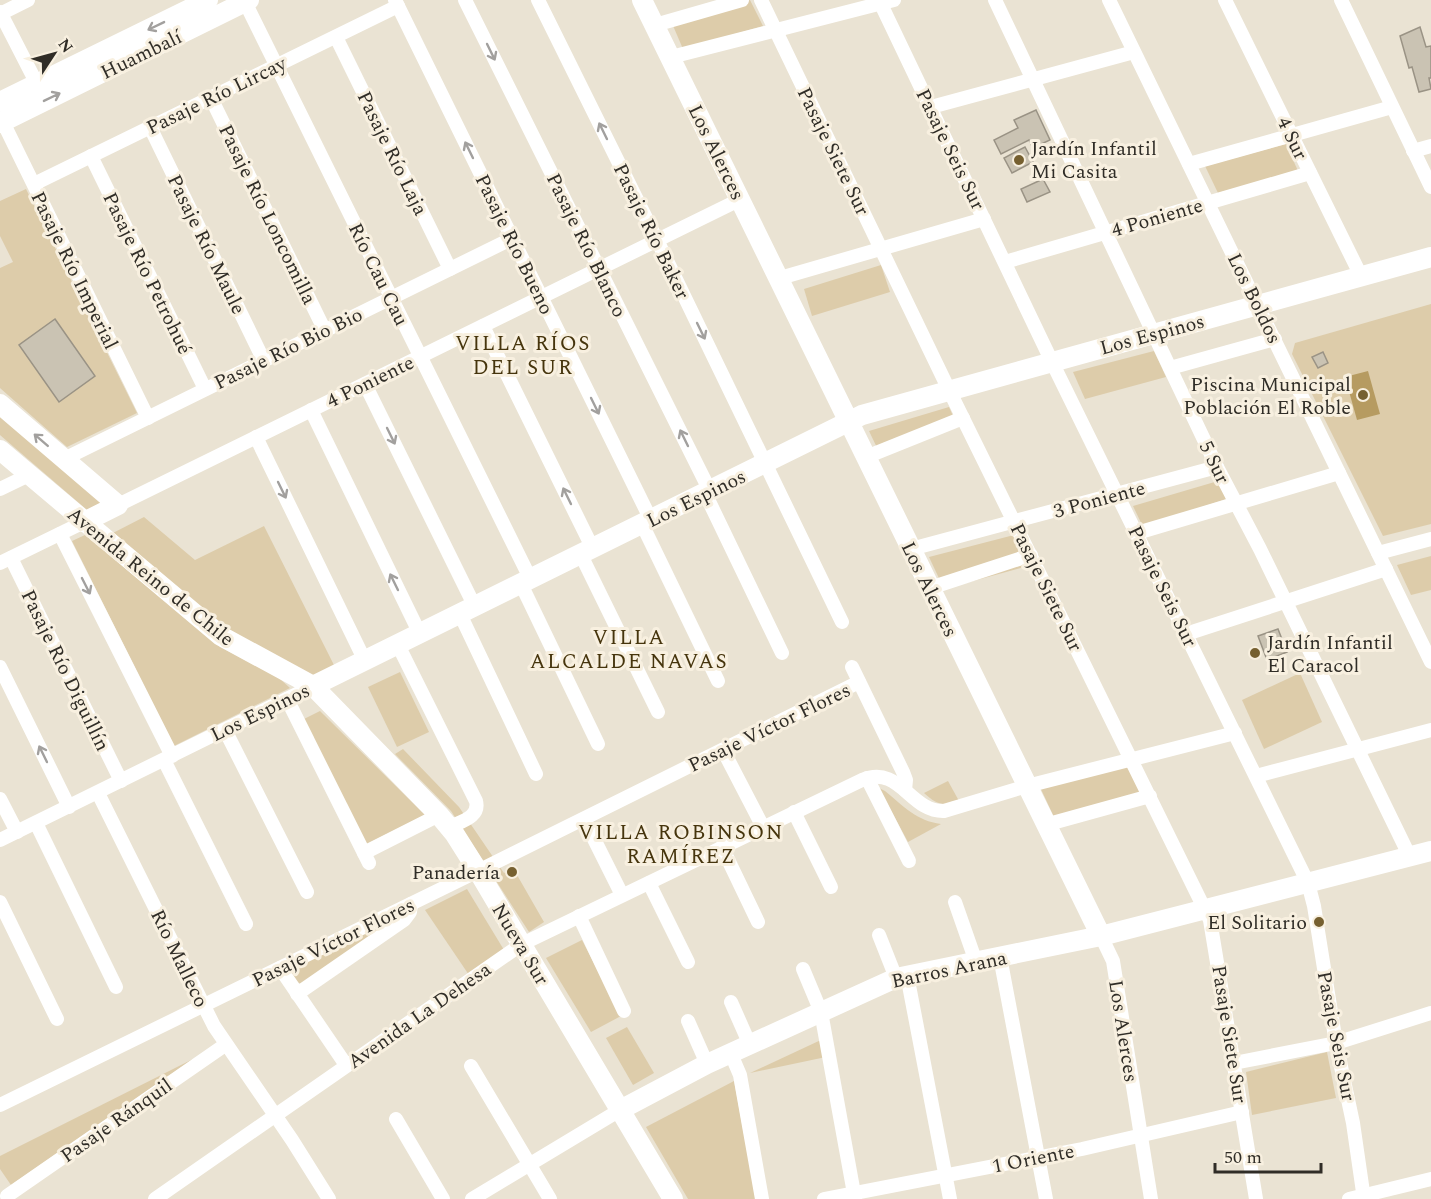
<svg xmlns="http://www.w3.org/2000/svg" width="1431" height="1199" viewBox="0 0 1431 1199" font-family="Spectral,serif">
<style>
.green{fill:#dca}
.water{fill:#b69b61}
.building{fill:#cac3b3;stroke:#9a9385;stroke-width:1.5}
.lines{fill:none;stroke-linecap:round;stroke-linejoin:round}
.street{stroke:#fff;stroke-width:14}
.secondary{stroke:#fff;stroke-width:20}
.oneway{stroke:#a2a09e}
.poi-dot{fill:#766030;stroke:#f8f0e0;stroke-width:2}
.labels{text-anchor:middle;stroke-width:6;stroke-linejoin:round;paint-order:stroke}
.street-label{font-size:20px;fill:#302d27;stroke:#f8f0e0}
.poi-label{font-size:20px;fill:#302d27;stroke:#f8f0e0;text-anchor:end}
.neighbourhood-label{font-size:21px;letter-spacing:1.5px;fill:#46350d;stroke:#f8f0e0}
</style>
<rect width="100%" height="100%" fill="#eae3d3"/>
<g class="green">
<polygon points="750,0 763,26 683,49 671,21"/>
<polygon points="1286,144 1298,171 1218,193 1205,166"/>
<polygon points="26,189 137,413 67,447 0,388 0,268 13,262 0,236 0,201"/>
<polygon points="881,265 890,292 812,316 804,289"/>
<polygon points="1431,304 1431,524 1383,536 1292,354 1295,343"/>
<polygon points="1154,351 1166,377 1085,399 1073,372"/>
<polygon points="949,407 958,427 881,456 869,431"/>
<polygon points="0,415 102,502 87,510 0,435"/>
<polygon points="1218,481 1226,499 1143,527 1133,506"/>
<polygon points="144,517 195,560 264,526 338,673 317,681 224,630 111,534"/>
<polygon points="85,535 220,647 279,678 290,688 174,746 72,541"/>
<polygon points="1014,535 1028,566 944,589 929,557"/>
<polygon points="1431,556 1431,590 1411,595 1397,565"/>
<polygon points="400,672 429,732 397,747 368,687"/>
<polygon points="1300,673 1322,722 1264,749 1242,700"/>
<polygon points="320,711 425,815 366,844 302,720"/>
<polygon points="403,749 459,807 504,873 513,868 544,922 529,932 451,811 395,754"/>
<polygon points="1127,764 1142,794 1054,817 1040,787"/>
<path d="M948,781L959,801C943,807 936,804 924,793Z"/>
<path d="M879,788L885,791C903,806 917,821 941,824L908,842Z"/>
<polygon points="467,889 504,950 469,975 425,910"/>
<polygon points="400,916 302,984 296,982 289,973 290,967"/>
<polygon points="582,940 621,1016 591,1032 546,958"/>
<polygon points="627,1027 654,1073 633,1085 606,1038"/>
<polygon points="823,1039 826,1057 750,1073"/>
<polygon points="1327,1052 1336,1098 1252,1115 1246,1072"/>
<polygon points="193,1059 11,1185 0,1169 0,1156"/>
<polygon points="734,1081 756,1199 688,1199 646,1127"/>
</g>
<polygon class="water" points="1368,371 1380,414 1357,420 1345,377"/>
<g class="building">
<polygon points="1420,27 1426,47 1431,46 1431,78 1429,78 1431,89 1419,92 1412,67 1409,68 1400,36"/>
<polygon points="1036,110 1050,140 1033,148 1029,140 1001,154 994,140 1018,128 1014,120"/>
<polygon points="1025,147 1033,162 1012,173 1004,158"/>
<polygon points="1043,179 1050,192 1027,202 1021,189"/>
<polygon points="55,319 95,376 59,402 19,345"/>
<polygon points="1323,352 1328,363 1318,368 1312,357"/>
<polygon points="1278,629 1287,652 1267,660 1258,636"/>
</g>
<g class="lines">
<g class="street">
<polyline points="244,0 531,580"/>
<polyline points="395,0 651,520"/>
<polyline points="465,0 710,491"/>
<polyline points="538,0 657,240 842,622"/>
<polyline points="761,0 949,390 1210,920 1256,1199"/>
<polyline points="879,0 1052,362 1308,883 1314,906 1336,1043 1353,1123 1364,1199"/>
<polyline points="995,0 1217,467 1260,549 1410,857"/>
<polyline points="1109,0 1431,662"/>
<polyline points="1225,0 1361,276"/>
<polyline points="1341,0 1431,187"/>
<polyline points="0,12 37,84"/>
<polyline points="0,14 28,0"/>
<polyline points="655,25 742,0"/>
<polyline points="336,37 450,269"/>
<polyline points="671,57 894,0"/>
<polyline points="211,98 325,331"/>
<polyline points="931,107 1134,52"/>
<polyline points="3,122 148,418"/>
<polyline points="150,127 264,361"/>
<polyline points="1413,151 1431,146"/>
<polyline points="91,156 205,389"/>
<polyline points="1189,164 1392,107"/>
<polyline points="34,184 398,6"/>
<polyline points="1005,262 1310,173"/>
<polyline points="780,278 984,219"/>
<polyline points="483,326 593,549"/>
<polyline points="1170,368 1275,339"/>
<polyline points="365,384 475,607"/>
<polyline points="311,410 420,634"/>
<polyline points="256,437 365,661"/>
<polyline points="866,457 963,418"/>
<polyline points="64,459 513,238"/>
<polyline points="0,489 29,475"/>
<polyline points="705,493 782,653"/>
<polyline points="118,505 741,199"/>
<polyline points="642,524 718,681"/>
<polyline points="1137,533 1339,473"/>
<polyline points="60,534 172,756"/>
<polyline points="911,549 1217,467"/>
<polyline points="1378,553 1431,539"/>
<polyline points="581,555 658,712"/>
<polyline points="11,558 121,781"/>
<polyline points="0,563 84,522"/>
<polyline points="521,584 598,744"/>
<polyline points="930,588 1031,555"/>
<polyline points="460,614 536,774"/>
<polyline points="1186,634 1386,569"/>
<path d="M398,645L476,801C480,817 462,821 450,827"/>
<polyline points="0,667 69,807"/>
<polyline points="852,667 903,772 906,780 905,790"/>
<polyline points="287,699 369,863"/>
<polyline points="225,730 307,892"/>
<polyline points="723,750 763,827"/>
<polyline points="164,760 246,924"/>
<polyline points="1256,776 1431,730"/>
<polyline points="867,778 909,861"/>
<polyline points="98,793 214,1026 292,1140 329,1199"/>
<polyline points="0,799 17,832"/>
<polyline points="794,812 831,887"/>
<polyline points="584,819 622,895"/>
<polyline points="36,823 116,987"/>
<polyline points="1045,825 1150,796"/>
<polyline points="0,840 313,686"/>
<polyline points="722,847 758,922"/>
<polyline points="364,853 439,815"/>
<polyline points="649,883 688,962"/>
<polyline points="0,902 57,1019"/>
<polyline points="955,902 976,962"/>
<polyline points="579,916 624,1011"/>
<polyline points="879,935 896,978"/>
<polyline points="1101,936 1113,961 1151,1199"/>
<polyline points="1000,957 1046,1199"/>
<polyline points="280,968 346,1065"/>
<polyline points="803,969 821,1012 855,1199"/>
<polyline points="907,975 950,1199"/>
<polyline points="297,994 404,920 410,912 411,904"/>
<polyline points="731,1002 750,1045"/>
<polyline points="688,1021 707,1064"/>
<polyline points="731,1054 740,1075 762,1199"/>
<polyline points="1234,1063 1336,1043 1431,1013"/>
<polyline points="471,1066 550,1199"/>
<polyline points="0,1105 478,871 859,682"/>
<polyline points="396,1119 443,1199"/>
<polyline points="7,1196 225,1045"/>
<path d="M155,1199L522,944L862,780C900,764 910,812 944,811L1027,786L1235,733"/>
<polyline points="472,1199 620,1110"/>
<polyline points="824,1199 1082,1149 1242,1112"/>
<polyline points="1349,1199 1431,1179"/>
</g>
<g class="secondary">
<polyline points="642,0 1101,936"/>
<polyline points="0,102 208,0"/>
<polyline points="0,123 249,0"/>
<polyline points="0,404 118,505 84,522"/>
<polyline points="0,450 221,636 313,686 439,815 454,833 478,871 673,1199"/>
<polyline points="313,686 862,415 1431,257"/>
<polyline points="620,1110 707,1064 896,978 1101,936 1431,851"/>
</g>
</g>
<defs><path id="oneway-shaft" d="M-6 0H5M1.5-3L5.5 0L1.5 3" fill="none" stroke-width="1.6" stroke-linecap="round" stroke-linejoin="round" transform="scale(1.5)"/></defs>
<g class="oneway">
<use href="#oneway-shaft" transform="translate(156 26) rotate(154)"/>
<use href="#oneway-shaft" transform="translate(491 52) rotate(64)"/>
<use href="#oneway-shaft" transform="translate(52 97) rotate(-26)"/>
<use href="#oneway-shaft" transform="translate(603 131) rotate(-116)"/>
<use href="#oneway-shaft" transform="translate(469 150) rotate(-116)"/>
<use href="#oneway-shaft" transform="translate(701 331) rotate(64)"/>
<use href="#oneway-shaft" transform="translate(595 406) rotate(64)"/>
<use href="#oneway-shaft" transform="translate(391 436) rotate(64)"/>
<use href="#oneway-shaft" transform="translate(684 438) rotate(-116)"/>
<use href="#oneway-shaft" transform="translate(41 440) rotate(-139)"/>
<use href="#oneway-shaft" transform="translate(282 490) rotate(64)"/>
<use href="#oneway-shaft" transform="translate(567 496) rotate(-116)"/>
<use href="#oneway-shaft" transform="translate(394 582) rotate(-116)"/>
<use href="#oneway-shaft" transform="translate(86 586) rotate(63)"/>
<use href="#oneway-shaft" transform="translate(43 754) rotate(-116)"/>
</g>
<g class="poi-dot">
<circle cx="1019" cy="160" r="6"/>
<circle cx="1363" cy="395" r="6"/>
<circle cx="1255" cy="653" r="6"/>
<circle cx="512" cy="872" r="6"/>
<circle cx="1319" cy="922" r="6"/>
</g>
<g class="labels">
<g class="street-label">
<text transform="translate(141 54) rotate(-26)" y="7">Huambalí</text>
<text transform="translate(216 95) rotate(-26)" y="7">Pasaje Río Lircay</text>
<text transform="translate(1293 138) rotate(64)" y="7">4 Sur</text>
<text transform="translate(951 149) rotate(64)" y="7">Pasaje Seis Sur</text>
<text transform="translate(834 151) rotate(64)" y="7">Pasaje Siete Sur</text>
<text transform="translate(717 152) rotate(64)" y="7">Los Alerces</text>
<text transform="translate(393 153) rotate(64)" y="7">Pasaje Río Laja</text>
<text transform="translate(268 214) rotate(64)" y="7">Pasaje Río Loncomilla</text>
<text transform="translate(1157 217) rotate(-16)" y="7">4 Poniente</text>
<text transform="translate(652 231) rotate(64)" y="7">Pasaje Río Baker</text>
<text transform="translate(207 244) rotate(64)" y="7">Pasaje Río Maule</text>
<text transform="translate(515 244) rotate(64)" y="7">Pasaje Río Bueno</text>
<text transform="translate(587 245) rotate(64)" y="7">Pasaje Río Blanco</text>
<text transform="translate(75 270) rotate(64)" y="7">Pasaje Río Imperial</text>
<text transform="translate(148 273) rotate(64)" y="7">Pasaje Río Petrohué</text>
<text transform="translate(379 274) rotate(64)" y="7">Río Cau Cau</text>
<text transform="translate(1255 298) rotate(64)" y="7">Los Boldos</text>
<text transform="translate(1152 334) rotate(-15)" y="7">Los Espinos</text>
<text transform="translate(288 348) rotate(-26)" y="7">Pasaje Río Bio Bio</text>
<text transform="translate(370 381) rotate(-26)" y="7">4 Poniente</text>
<text transform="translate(1215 462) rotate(64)" y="7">5 Sur</text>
<text transform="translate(696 498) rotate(-26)" y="7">Los Espinos</text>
<text transform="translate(1099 499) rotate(-15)" y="7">3 Poniente</text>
<text transform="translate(151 576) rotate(39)" y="7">Avenida Reino de Chile</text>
<text transform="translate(1163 586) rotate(64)" y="7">Pasaje Seis Sur</text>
<text transform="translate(1047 587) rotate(64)" y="7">Pasaje Siete Sur</text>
<text transform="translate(930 589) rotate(64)" y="7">Los Alerces</text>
<text transform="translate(66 670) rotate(64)" y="7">Pasaje Río Diguillín</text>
<text transform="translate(260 712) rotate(-26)" y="7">Los Espinos</text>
<text transform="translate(769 727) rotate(-26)" y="7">Pasaje Víctor Flores</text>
<text transform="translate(333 942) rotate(-26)" y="7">Pasaje Víctor Flores</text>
<text transform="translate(521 944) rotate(59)" y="7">Nueva Sur</text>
<text transform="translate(180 958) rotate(64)" y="7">Río Malleco</text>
<text transform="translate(949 969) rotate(-12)" y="7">Barros Arana</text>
<text transform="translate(419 1015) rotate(-35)" y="7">Avenida La Dehesa</text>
<text transform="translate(1124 1031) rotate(81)" y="7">Los Alerces</text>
<text transform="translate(1230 1034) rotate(81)" y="7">Pasaje Siete Sur</text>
<text transform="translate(1337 1036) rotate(79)" y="7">Pasaje Seis Sur</text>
<text transform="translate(116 1120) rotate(-35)" y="7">Pasaje Ránquil</text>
<text transform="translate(1033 1158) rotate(-11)" y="7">1 Oriente</text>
</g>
<g class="poi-label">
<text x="1031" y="155" text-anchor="start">Jardín Infantil<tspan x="1031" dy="23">Mi Casita</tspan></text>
<text x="1351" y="391">Piscina Municipal<tspan x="1351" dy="23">Población El Roble</tspan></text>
<text x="1267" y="649" text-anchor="start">Jardín Infantil<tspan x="1267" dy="23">El Caracol</tspan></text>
<text x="500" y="879">Panadería</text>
<text x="1307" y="929">El Solitario</text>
</g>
<g class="neighbourhood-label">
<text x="523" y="350">VILLA RÍOS<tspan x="523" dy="24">DEL SUR</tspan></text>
<text x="629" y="644">VILLA<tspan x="629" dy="24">ALCALDE NAVAS</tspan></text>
<text x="681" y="839">VILLA ROBINSON<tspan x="681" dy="24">RAMÍREZ</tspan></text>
</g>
</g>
<g transform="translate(54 54) rotate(54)" stroke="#f8f0e0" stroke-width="4.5" paint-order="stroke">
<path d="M0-4.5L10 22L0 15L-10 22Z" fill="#302d27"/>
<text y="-9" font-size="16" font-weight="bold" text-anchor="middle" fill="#302d27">N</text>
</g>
<path d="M1215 1163v9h106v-9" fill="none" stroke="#302d27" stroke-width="3"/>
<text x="1224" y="1163" font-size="18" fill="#302d27" stroke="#f8f0e0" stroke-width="4.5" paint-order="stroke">50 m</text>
</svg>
